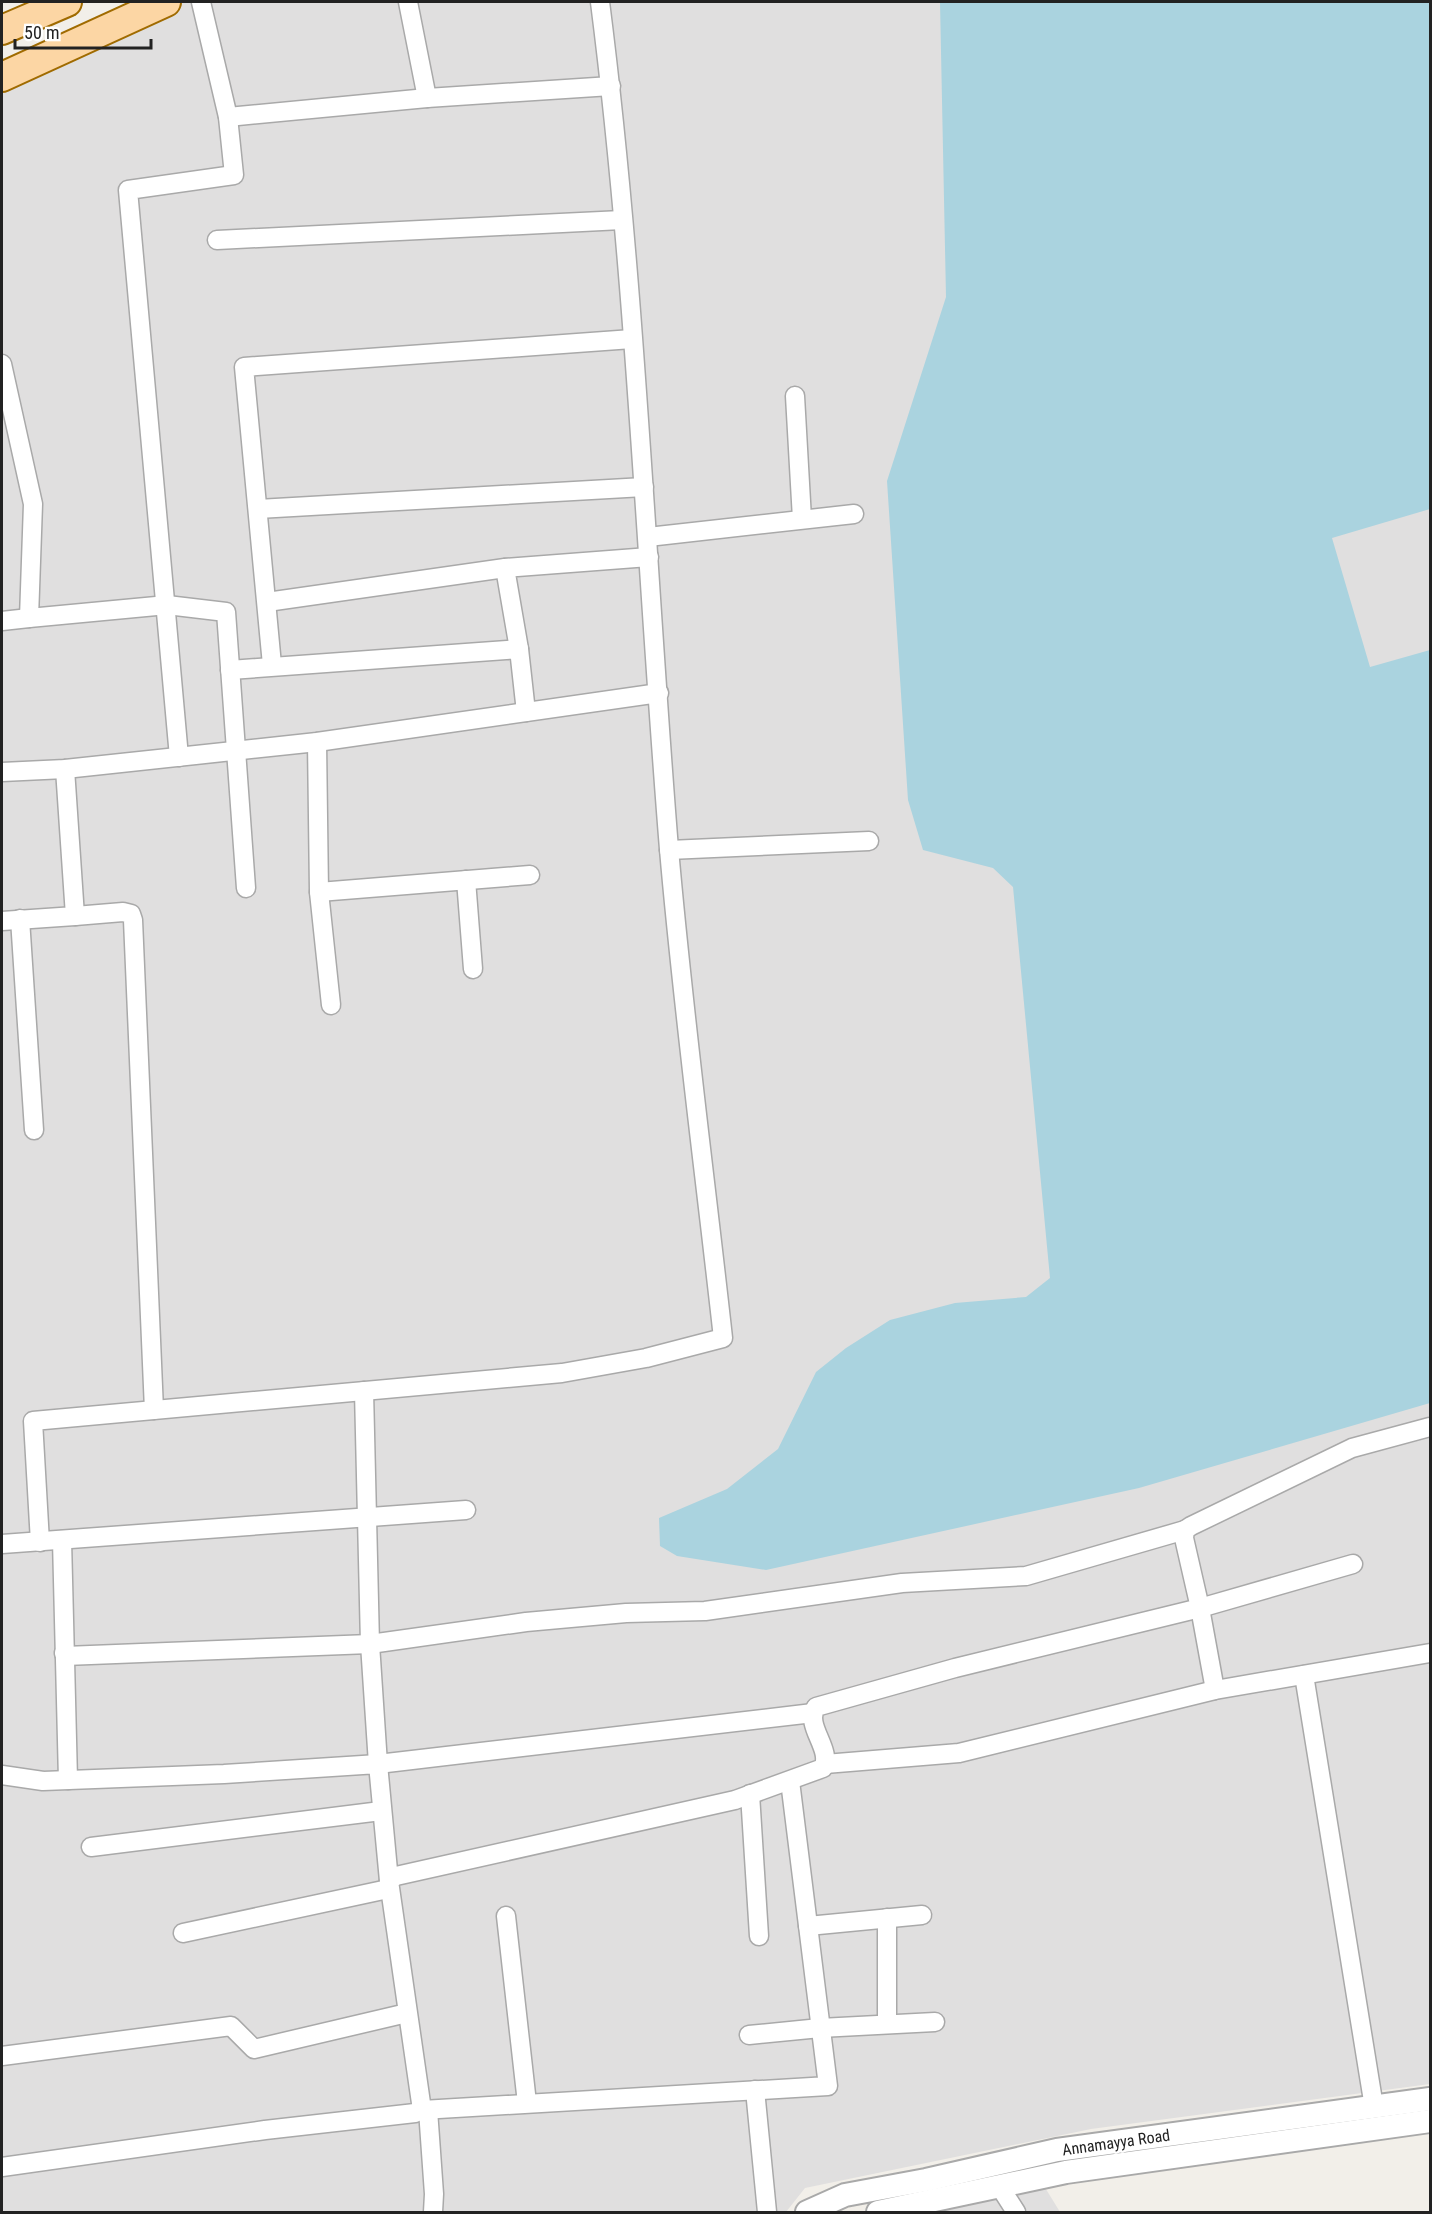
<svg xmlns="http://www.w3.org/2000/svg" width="1432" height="2214" viewBox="0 0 1432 2214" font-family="'Roboto Condensed',sans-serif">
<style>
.residential{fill:#e0dfdf}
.water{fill:#aad3df}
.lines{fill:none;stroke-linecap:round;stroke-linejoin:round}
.minor-casing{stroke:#a9a9a9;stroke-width:21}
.tertiary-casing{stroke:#a9a9a9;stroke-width:26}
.primary-casing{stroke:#a06b00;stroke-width:32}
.minor{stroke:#fff;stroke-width:18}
.tertiary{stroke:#fff;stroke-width:22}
.primary{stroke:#fcd6a4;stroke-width:28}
.labels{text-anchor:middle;stroke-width:4.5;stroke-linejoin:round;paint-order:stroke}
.street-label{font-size:16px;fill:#222;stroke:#fff}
</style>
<rect width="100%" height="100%" fill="#f2efe9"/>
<g class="residential">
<polygon points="175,2 1430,2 1430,2084 1091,2129 805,2188 786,2212 2,2212 2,86"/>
<polygon points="1041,2181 1060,2212 875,2212"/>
</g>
<polygon class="water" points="940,2 1430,2 1430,509 1332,538 1370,667 1430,650 1430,1403 1139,1488 766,1570 677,1556 660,1546 659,1518 727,1489 778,1449 816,1372 846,1348 890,1320 955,1303 1026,1297 1050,1278 1013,887 993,868 923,850 908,800 887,481 946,297"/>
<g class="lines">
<g class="minor-casing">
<g id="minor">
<polyline points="408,2 427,98"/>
<polyline points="228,117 427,98 611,86"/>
<polyline points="217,240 622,220"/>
<polyline points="2,364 33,504 29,618 167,605 226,612 246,888"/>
<polyline points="795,396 802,519"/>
<polyline points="258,509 644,487"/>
<polyline points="648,537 854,514"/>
<polyline points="267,602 505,568"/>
<polyline points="2,621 29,618"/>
<polyline points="519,649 505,568 649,557"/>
<polyline points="272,665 244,367 632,339"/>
<polyline points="230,670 519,649 526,712"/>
<polyline points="317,742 319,892 530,875"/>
<polyline points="179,757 128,190 234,175 228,117 201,2"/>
<polyline points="2,772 65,769 317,742 659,693"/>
<polyline points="669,850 869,841"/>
<polyline points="466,880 473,969"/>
<polyline points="319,892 331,1005"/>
<polyline points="75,916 123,912 131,914 133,920 154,1410"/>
<polyline points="20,919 34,1130"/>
<polyline points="2,921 75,916 65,769"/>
<polyline points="364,1391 370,1644 378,1764 813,1713"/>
<polyline points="62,1540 68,1780"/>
<path d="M40,1542L33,1421L562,1373L646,1358L723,1338C705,1175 683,1012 669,849C646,567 636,283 600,2"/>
<polyline points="2,1544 466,1510"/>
<polyline points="64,1653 65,1656 370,1644 526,1622 626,1613 705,1611 902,1583 1026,1576 1185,1530"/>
<polyline points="1304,1675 1374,2107"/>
<polyline points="1215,1690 1200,1608 1353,1564"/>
<polyline points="825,1764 959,1753 1215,1690 1430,1653"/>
<polyline points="2,1775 43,1781 224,1774 378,1764 389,1881"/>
<polyline points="750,1794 759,1936"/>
<polyline points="91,1847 381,1811"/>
<polyline points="506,1916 527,2103"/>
<polyline points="887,1918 887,2024"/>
<polyline points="808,1926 922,1915"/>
<polyline points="183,1933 388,1889"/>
<polyline points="749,2035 820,2028 935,2022"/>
<polyline points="2,2056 231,2026 254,2049 407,2013"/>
<polyline points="755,2090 767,2212"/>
<polyline points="422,2110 828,2086 790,1781"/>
<polyline points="428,2110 434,2194 433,2212"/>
<path d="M2,2167L265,2130L415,2113L422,2110L389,1881L396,1876L735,1800L823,1768C833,1749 804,1726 816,1707L955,1668L1200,1608L1184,1538L1185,1530L1191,1526L1352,1448L1430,1427"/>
<polyline points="1000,2187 1016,2212"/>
</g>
</g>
<g class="tertiary-casing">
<g id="tertiary">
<polyline points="807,2212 845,2195 926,2180 1057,2150 1430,2099"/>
<polyline points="878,2212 1066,2172 1430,2121"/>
</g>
</g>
<g class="primary-casing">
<g id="primary">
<polyline points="2,30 67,2"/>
<polyline points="2,77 166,2"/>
</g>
</g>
<use href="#minor" class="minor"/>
<use href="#tertiary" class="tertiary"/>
<use href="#primary" class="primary"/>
</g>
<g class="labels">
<g class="street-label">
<text transform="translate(1116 2142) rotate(-8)" y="6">Annamayya Road</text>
</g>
</g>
<rect width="1432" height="2214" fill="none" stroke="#222222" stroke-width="6"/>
<path d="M15 39v9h136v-9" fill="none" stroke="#222222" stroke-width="3"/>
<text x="24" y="39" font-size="18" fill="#222222" stroke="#ffffff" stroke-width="4.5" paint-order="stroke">50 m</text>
</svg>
